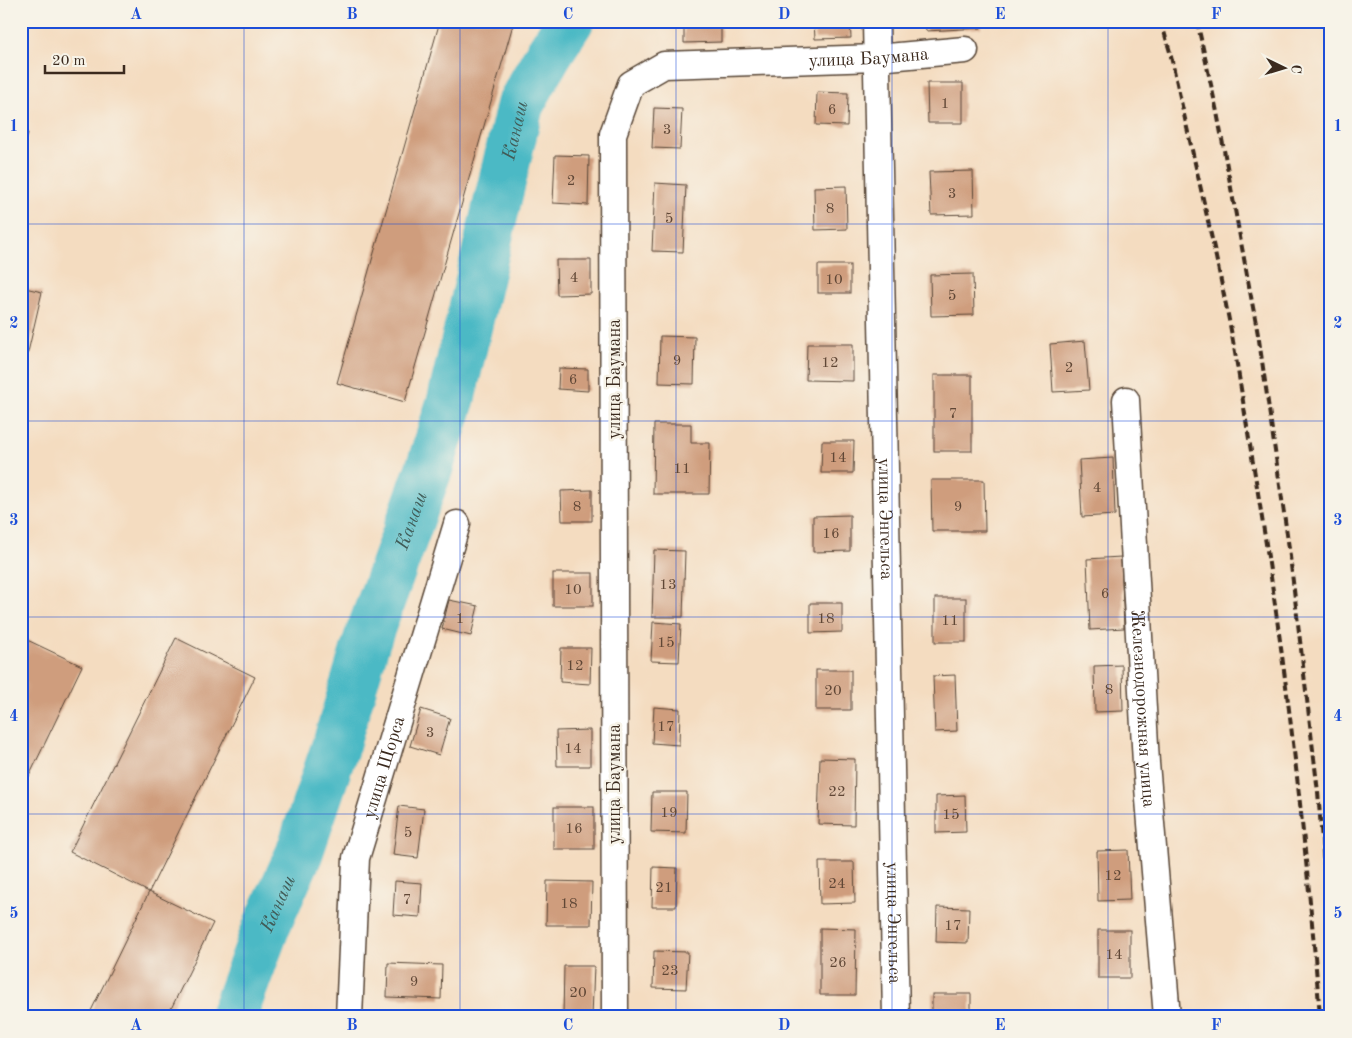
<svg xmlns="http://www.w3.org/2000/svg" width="1352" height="1038" viewBox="0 0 1352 1038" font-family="'Old Standard TT',serif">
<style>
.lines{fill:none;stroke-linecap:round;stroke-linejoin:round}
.river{stroke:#4cb9c5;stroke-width:48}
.building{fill:#cf9d7d}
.minor-casing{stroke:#574536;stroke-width:29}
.minor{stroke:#fff;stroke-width:26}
.rail{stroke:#3b2a1e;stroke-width:4;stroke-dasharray:8 4;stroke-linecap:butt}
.grid{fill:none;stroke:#1d4ed8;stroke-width:1;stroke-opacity:0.55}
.labels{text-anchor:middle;stroke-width:5;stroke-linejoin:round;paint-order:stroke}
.number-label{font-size:15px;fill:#604736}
.street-label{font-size:18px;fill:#3b2a1e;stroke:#f7f3e8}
.water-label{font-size:19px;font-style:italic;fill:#415c58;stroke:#f7f3e8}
.neatline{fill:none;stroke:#1d4ed8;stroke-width:2}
.grid-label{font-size:16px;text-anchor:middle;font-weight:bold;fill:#1d4ed8}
</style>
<rect width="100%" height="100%" fill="#f7f3e8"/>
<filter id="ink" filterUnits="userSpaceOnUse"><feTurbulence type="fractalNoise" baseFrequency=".02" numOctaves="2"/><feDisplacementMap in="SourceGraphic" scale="10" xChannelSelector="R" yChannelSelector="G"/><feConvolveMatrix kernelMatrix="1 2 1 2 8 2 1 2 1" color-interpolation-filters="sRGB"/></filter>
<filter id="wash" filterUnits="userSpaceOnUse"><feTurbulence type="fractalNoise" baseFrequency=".0096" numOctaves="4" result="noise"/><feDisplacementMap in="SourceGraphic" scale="20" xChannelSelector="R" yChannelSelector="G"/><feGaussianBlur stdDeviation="1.12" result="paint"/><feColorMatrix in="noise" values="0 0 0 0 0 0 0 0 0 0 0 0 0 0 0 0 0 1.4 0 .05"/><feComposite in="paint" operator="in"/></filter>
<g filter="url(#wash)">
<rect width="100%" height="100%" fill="#f4dcc0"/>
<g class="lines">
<path class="river" id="s1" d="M233,1017L267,925L299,854L337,741L367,640L429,469L451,400L520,105L548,55L570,21"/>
</g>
<g id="blocks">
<g class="building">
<polygon points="440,21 514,21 405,402 337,383"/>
<polygon points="684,21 721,21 721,42 684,43"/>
<polygon points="814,21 850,21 851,38 815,39"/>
<polygon points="925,21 981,21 981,28 926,31"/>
<polygon points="927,83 963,83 963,123 928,123"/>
<polygon points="817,92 848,93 847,126 816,125"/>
<polygon points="654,108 682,109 680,149 652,148"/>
<polygon points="21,131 28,133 22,157 21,157"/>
<polygon points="555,155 589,156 588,205 553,203"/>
<polygon points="973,171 974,214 931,215 929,172"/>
<polygon points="655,183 686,185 683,252 652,251"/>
<polygon points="846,186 847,229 815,230 814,187"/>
<polygon points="556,260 591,260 591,294 557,295"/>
<rect x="818" y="265" width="32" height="28"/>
<polygon points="973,274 974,315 931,316 930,275"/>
<polygon points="21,287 42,292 22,378 21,378"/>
<polygon points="660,336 695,337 694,384 659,383"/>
<polygon points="1085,341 1089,390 1053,392 1050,344"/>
<polygon points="807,344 853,344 853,381 806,380"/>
<polygon points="559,368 588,369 588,391 558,389"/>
<rect x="934" y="375" width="38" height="76"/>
<polygon points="654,424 691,424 691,443 710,443 709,494 653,494"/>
<polygon points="822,441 854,441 853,473 821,473"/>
<polygon points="1113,458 1115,515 1082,517 1079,460"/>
<polygon points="931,480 984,480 985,531 932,531"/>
<polygon points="592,490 592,521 562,521 561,491"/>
<polygon points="850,515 850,551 813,552 813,516"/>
<polygon points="654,550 685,551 683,617 652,617"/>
<polygon points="1121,557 1124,628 1090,630 1087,559"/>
<rect x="553" y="573" width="40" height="33"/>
<rect x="935" y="598" width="31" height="44"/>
<polygon points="449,600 478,606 471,636 442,629"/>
<polygon points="810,603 842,603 842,632 810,633"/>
<polygon points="653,622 681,624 679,662 651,661"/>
<polygon points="21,637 82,666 21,793"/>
<polygon points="176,638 255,677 149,892 70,852"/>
<polygon points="561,648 591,648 590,684 560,682"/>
<polygon points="1122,665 1123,711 1095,712 1094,666"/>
<rect x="816" y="670" width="35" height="40"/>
<polygon points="955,675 957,731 935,732 933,676"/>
<polygon points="654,707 680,709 679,745 652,743"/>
<polygon points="421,709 450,718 439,755 410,746"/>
<polygon points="590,730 590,766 557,766 556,731"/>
<polygon points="820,758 855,759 854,825 818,824"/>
<polygon points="652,792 687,792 686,833 651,832"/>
<polygon points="965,795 966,832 936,833 936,796"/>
<polygon points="399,806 424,809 418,858 393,855"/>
<rect x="554" y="807" width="40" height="42"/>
<polygon points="1128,850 1130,900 1098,901 1097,851"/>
<polygon points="819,862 854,862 855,903 820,904"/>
<polygon points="653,867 677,868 676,907 652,907"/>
<polygon points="395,881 422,883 420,917 393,915"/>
<polygon points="547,881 592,882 591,925 546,925"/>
<polygon points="149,892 213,923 167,1017 88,1017"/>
<polygon points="937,907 969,908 968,943 936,942"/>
<polygon points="820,928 856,929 855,995 820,995"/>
<rect x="1098" y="930" width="32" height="48"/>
<polygon points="654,951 688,952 686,989 653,988"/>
<polygon points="388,963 442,965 441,999 387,997"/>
<polygon points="564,966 594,966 592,1017 563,1017"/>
<rect x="932" y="994" width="39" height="23"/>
</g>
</g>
</g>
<g filter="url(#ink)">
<use href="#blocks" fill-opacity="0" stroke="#574536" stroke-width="1"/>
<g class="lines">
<g class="minor-casing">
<g id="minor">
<path id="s2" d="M876,21L896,1017"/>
<path id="s3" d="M1126,400L1146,763L1167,1017"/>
<path id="s4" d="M349,1017L356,858L457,524"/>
<path id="s5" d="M615,1017L613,134L631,84L664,65L877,58L965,50"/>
</g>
</g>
<use href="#minor" class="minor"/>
<g class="rail">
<path d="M1161,21L1170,52C1190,143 1212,234 1230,325C1238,367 1244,409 1251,451C1283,639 1305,827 1320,1017"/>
<polyline points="1197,21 1217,112 1259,340 1289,548 1318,792 1331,950"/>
</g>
</g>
</g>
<path class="grid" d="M244,21V1017M460,21V1017M676,21V1017M892,21V1017M1108,21V1017M21,224H1331M21,421H1331M21,617H1331M21,814H1331"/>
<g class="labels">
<g class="number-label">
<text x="945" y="108">1</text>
<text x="832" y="114">6</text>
<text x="667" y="134">3</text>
<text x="571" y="185">2</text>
<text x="952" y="198">3</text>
<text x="830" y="213">8</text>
<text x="669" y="223">5</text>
<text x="574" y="282">4</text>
<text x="834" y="284">10</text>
<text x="952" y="300">5</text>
<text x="677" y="365">9</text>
<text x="830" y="367">12</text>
<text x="1069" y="372">2</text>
<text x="573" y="384">6</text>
<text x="953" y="418">7</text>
<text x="838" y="462">14</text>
<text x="682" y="473">11</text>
<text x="1097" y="492">4</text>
<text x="577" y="511">8</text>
<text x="958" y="511">9</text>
<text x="831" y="538">16</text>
<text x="668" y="589">13</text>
<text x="573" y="594">10</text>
<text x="1105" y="598">6</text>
<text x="460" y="623">1</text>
<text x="826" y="623">18</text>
<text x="950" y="625">11</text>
<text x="666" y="647">15</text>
<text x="575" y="670">12</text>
<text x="1109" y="694">8</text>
<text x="833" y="695">20</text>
<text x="666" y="731">17</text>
<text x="430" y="737">3</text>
<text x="573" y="753">14</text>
<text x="837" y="796">22</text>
<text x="669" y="817">19</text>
<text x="951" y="819">15</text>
<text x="574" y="833">16</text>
<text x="408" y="837">5</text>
<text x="1113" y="880">12</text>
<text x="837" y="888">24</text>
<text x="664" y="892">21</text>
<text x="407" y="904">7</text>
<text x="569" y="908">18</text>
<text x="953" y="930">17</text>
<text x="1114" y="959">14</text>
<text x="838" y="967">26</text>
<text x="670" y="975">23</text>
<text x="414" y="986">9</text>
<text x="578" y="997">20</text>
</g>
<g class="street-label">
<text dy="6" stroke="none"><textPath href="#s5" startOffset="1179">улица Баумана</textPath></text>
<text transform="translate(614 379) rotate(-90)" y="6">улица Баумана</text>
<text dy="6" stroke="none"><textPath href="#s2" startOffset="498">улица Энгельса</textPath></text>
<text dy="6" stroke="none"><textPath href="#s3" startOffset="309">Железнодорожная улица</textPath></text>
<text dy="6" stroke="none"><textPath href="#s4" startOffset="254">улица Щорса</textPath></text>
<text transform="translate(614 784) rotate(-90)" y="6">улица Баумана</text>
<text dy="6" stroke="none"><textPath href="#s2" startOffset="902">улица Энгельса</textPath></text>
</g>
<g class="water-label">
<text dy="7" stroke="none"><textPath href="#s1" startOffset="932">Канаш</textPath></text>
<text dy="7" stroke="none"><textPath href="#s1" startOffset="528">Канаш</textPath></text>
<text dy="7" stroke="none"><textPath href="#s1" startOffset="122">Канаш</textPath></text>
</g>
</g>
<rect width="1352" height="1038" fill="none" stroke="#f7f3e8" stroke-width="55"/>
<g transform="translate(1284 68) rotate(95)" stroke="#f7f3e8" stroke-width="4" paint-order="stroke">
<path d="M0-4L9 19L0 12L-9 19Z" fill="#3b2a1e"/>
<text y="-8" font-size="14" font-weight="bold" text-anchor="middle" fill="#3b2a1e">С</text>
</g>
<path d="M45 65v8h79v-8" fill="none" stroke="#3b2a1e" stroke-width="2.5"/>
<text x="52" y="65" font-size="15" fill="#3b2a1e" stroke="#f7f3e8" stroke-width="4" paint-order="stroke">20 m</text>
<rect x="28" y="28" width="1296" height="982" class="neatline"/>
<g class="grid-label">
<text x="136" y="19">A</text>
<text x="352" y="19">B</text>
<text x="568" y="19">C</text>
<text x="784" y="19">D</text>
<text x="1000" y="19">E</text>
<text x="1216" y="19">F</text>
<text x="14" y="131">1</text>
<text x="1338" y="131">1</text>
<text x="14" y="328">2</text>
<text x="1338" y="328">2</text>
<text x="14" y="525">3</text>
<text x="1338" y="525">3</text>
<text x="14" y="721">4</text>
<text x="1338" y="721">4</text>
<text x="14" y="918">5</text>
<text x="1338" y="918">5</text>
<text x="136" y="1030">A</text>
<text x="352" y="1030">B</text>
<text x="568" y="1030">C</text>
<text x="784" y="1030">D</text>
<text x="1000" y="1030">E</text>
<text x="1216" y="1030">F</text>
</g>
</svg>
